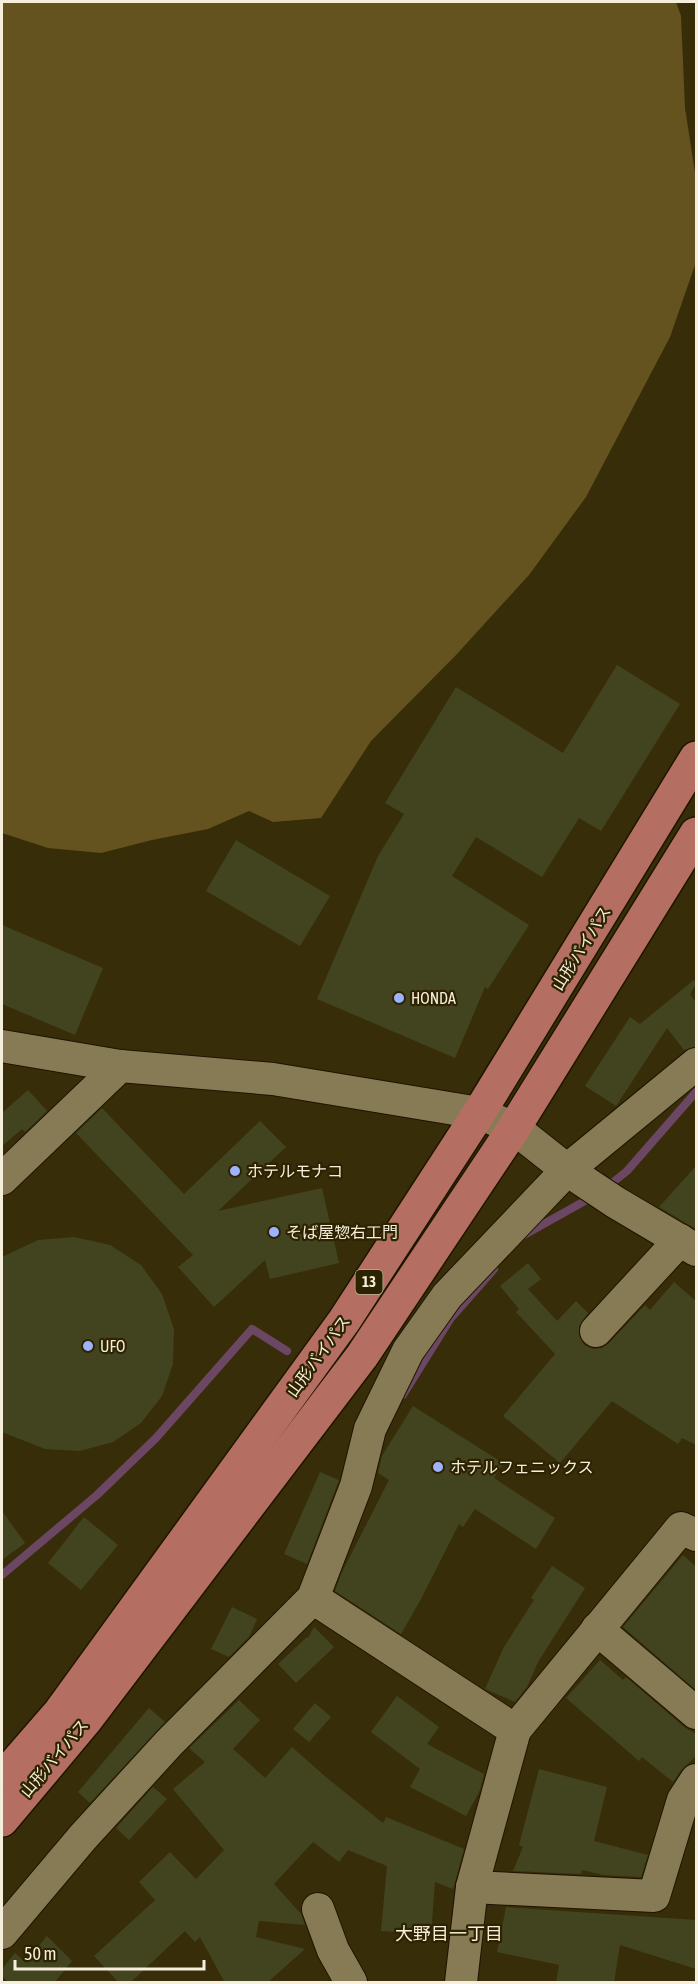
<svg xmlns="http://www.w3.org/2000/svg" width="698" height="1984" viewBox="0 0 698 1984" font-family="'Asap Condensed','Noto Sans JP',sans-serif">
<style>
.green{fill:#64531f}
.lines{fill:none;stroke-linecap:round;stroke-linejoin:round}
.stream{stroke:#6c4763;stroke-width:8}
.building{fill:#424420}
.minor-casing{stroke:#1e1500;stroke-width:34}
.highway-casing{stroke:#1e1500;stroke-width:36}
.minor{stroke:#877b56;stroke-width:32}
.highway{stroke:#b46f62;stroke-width:33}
.poi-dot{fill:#9eb3fd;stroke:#2e2300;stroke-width:2}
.labels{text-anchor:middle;stroke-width:4.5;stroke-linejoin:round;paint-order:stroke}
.shield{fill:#2e2300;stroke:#b9b199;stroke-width:1.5}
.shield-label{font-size:15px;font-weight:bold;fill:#f5eedb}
.street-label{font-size:16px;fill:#f5eedb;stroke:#2e2300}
.poi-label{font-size:16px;fill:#f5eedb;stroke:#2e2300;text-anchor:start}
.neighbourhood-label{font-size:18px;fill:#f5eedb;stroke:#2e2300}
</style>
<rect width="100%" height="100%" fill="#382d09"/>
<polygon class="green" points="2,2 676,2 681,16 685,108 696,179 696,250 695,265 670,337 586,497 529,575 457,654 371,741 321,818 273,822 249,811 208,829 152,840 101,853 48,848 2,833"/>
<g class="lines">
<g class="stream">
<polyline points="607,1187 627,1171 696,1092"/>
<polyline points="524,1235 592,1197"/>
<polyline points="403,1395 451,1318 494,1269"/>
<polyline points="2,1575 97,1495 156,1438 252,1329 287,1351"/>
</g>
</g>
<g class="building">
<polygon points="617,665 680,704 601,831 579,818 542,877 476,837 452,876 529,925 488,989 485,987 455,1058 317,999 378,856 404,814 385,803 456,687 563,753"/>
<polygon points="236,840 330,896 300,946 206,891"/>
<polygon points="2,925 103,968 75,1035 2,1004"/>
<polygon points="694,980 696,984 690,994 696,1003 696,1047 684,1050 667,1028 616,1106 585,1086 630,1017 640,1024"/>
<polygon points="28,1090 47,1111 25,1132 22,1129 2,1146 2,1113"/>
<polygon points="102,1108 184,1194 260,1121 286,1147 218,1211 322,1188 339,1263 270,1279 265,1260 214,1307 178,1267 193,1255 76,1133"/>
<polygon points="696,1166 696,1229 659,1207"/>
<polygon points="74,1237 110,1245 141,1265 162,1294 174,1329 173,1364 162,1396 141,1423 113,1442 80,1451 45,1449 2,1432 2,1257 38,1240"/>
<polygon points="528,1263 541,1279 528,1289 557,1321 576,1301 588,1313 579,1326 579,1336 584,1345 593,1349 602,1348 609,1343 645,1305 650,1310 674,1282 696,1301 696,1445 682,1438 678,1444 612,1401 560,1463 503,1416 555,1354 516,1312 519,1309 500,1286"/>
<polygon points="413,1406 503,1463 494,1478 555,1518 536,1549 475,1509 463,1527 459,1524 420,1601 401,1634 335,1591 342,1572 389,1480 378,1473 382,1456"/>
<polygon points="320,1472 339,1480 307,1564 284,1554"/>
<polygon points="2,1511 25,1543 2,1560"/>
<polygon points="84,1517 118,1545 81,1590 48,1563"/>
<polygon points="683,1555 696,1567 696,1690 623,1627"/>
<polygon points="552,1566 585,1588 538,1662 527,1687 515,1702 485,1689 504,1647 534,1600 531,1598"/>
<polygon points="232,1607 257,1619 249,1637 229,1657 211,1649"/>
<polygon points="314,1627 334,1647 296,1683 278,1664 307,1637 308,1638"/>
<polygon points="600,1660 623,1680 626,1677 684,1727 696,1734 696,1756 681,1770 673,1782 642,1757 639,1761 566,1698"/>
<polygon points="397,1696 439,1727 427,1744 484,1774 480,1790 466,1816 410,1787 420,1769 371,1732"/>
<polygon points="239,1700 260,1720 233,1749 265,1778 292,1747 327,1778 383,1823 386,1817 464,1849 453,1889 435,1882 431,1935 381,1931 387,1866 348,1850 339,1862 313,1842 274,1884 301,1914 305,1925 259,1921 256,1937 305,1949 267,1983 225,1983 200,1937 195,1942 185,1931 130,1983 119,1983 94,1956 155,1900 139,1882 170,1852 196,1879 224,1850 173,1789 205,1762 189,1748"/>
<polygon points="315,1703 331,1717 309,1742 293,1729"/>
<polygon points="149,1708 165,1722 90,1803 78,1792"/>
<polygon points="539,1769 607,1787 594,1841 648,1855 641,1877 603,1875 582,1870 581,1874 513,1871 523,1847 519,1845"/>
<polygon points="153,1787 167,1799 129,1840 116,1828"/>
<polygon points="506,1907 696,1920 696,1969 620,1945 614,1983 556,1983 559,1965 497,1952"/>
<polygon points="47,1936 72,1961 54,1983 9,1983 2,1976 2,1969 15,1953 25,1962"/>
</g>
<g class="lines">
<g class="minor-casing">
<g id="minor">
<polyline points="2,1046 120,1066 273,1079 479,1113 514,1128 567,1170 447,1296 408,1351 370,1429 356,1486 313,1598 515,1730 472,1887 461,1982"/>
<polyline points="696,1064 567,1170 615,1202 696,1250"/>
<polyline points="2,1179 120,1066"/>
<polyline points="596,1331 680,1240"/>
<polyline points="597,1629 696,1713"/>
<polyline points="515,1730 681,1528 696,1535"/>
<polyline points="472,1887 654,1896 683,1800 696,1780"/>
<polyline points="318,1909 333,1950 351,1982"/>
<polyline points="2,1933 83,1837 169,1743 313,1598"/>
</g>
</g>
<g class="highway-casing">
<g id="highway">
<polyline points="2,1779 60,1712 344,1321 479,1113 696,758"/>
<polyline points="2,1820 85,1721 362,1356 514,1128 696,834"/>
</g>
</g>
<use href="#minor" class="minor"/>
<use href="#highway" class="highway"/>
</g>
<g class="poi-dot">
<circle cx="399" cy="998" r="6"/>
<circle cx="235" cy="1171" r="6"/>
<circle cx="274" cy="1232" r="6"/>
<circle cx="88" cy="1346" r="6"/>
<circle cx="438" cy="1467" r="6"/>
</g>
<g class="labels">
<rect class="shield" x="355.5" y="1270" width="27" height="24" rx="4.5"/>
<g class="shield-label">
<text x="369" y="1287">13</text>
</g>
<g class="street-label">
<text transform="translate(581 948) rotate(-58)" y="6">山形バイパス</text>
<text transform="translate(318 1356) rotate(-54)" y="6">山形バイパス</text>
<text transform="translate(54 1758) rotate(-50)" y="6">山形バイパス</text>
</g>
<g class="poi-label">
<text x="411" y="1004">HONDA</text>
<text x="247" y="1177">ホテルモナコ</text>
<text x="286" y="1238">そば屋惣右工門</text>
<text x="100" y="1352">UFO</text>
<text x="450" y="1473">ホテルフェニックス</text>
</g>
<g class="neighbourhood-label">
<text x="449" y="1940">大野目一丁目</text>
</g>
</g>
<rect width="698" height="1984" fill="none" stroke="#f5eedb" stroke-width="6"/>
<path d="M15 1960v9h189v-9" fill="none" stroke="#f5eedb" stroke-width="3"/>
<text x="24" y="1960" font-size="18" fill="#f5eedb" stroke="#2e2300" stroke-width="4.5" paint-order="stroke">50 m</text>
</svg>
